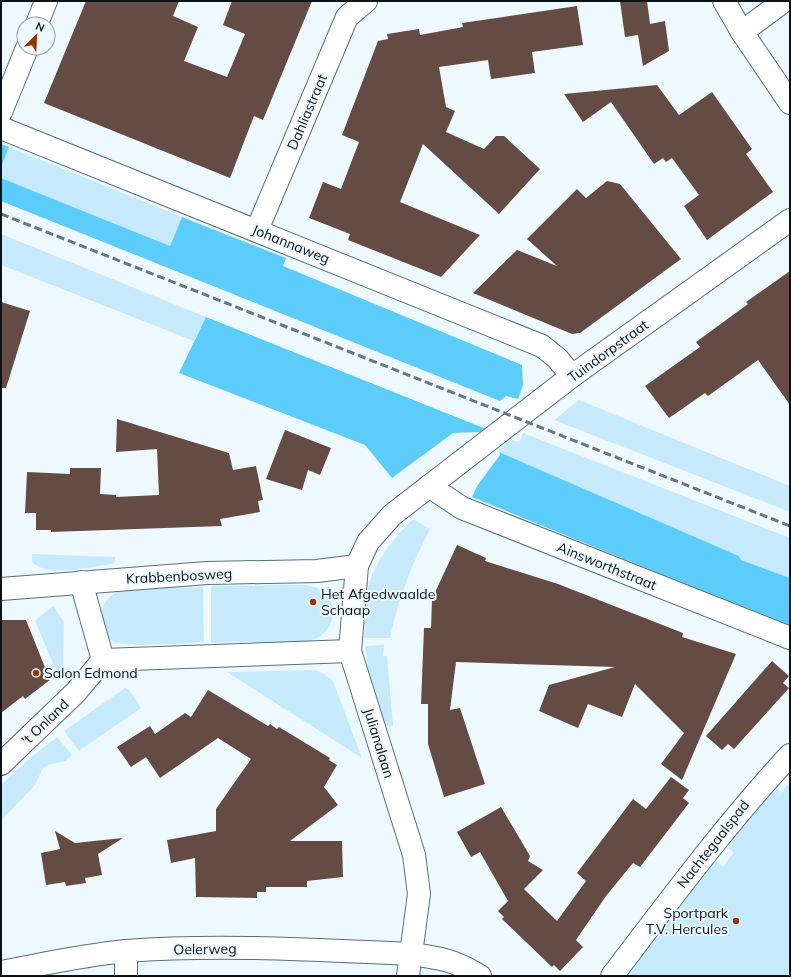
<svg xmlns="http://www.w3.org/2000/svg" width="791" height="977" viewBox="0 0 791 977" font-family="Mulish,sans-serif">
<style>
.green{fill:#c6eafc}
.forest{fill:#5ccdfb}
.building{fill:#644b43}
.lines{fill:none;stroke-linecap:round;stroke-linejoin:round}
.minor-casing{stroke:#556f7b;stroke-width:24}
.major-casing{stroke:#556f7b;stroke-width:24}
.minor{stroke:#fff;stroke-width:22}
.major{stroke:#fff;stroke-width:22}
.rail{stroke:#6b767b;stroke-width:3;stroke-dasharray:8 4;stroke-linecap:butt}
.poi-dot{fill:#983207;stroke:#edf9ff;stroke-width:1.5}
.labels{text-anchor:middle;stroke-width:4;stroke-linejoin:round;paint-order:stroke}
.street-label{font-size:14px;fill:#081217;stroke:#edf9ff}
.poi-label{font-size:14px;fill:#081217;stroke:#edf9ff;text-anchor:start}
</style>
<rect width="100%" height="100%" fill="#edf9ff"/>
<g class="green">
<polygon points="9,147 182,217 170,246 1,178 1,167"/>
<polygon points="1,234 206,317 194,341 1,265"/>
<polygon points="579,400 790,486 790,512 554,420"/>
<polygon points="523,433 790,538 790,578 741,560 739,556 499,452 508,439 519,442"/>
<path d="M413,519L430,529C412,564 398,599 390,638H364C365,628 364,617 365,607C367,571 388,544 413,519Z"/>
<path d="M32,554L115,557V561L112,564C90,566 48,579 32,562Z"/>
<path d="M291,585C301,585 312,584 320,590C343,604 333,636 309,641C298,643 286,642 275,642C254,642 233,642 211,643V586Z"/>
<path d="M203,587L204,642C186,643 127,648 114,642C104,637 101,621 102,611C104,599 115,592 125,589Z"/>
<polygon points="53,606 64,622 63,671 55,668 35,621"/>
<polygon points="384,645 383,656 387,656 393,726 389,727 385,723 369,677 365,646"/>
<polygon points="314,670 323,673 333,681 362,758 227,672"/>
<polygon points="125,688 129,690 141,708 79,751 64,731"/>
<polygon points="57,737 72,755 65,761 48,765 43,768 35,785 1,821 1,785 29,759"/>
<polygon points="790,782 790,976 627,976 710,863 717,862 723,867 734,852 729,849 728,843 773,785 781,792 774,801"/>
</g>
<g class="forest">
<polygon points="1,144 9,147 1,167"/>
<polygon points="1,178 170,246 182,217 286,258 283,266 522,365 523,385 518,399 506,396 500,401 1,201"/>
<polygon points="206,317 486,429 481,432 453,433 392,478 365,445 179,373"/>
<polygon points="499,452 739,556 741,560 790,578 790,627 472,497 477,486 500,455"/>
</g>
<g class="building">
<polygon points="86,1 179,1 173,16 198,27 184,61 227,77 245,34 223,25 232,1 312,1 263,120 254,116 230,178 44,103"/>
<polygon points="620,1 647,1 650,24 665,21 669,51 643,66 638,35 625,37"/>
<polygon points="577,6 583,45 532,52 535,73 491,79 488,60 439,67 446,107 455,111 446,132 484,149 496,136 504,136 540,169 499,214 423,144 400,202 480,235 441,277 348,240 350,234 309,218 323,182 341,189 359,142 342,135 378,41 388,39 387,34 419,29 420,35 463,27 462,23"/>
<polygon points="657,85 679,115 712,92 752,149 746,154 773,192 707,240 684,206 699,195 672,158 666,162 663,158 654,164 611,102 583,122 564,94"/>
<polygon points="607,181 620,184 681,259 580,333 572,334 473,293 517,250 557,266 527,239 577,189 586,198"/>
<polygon points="790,271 790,405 758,360 708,396 705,393 669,418 645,386 700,347 696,342 748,304 746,302"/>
<polygon points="1,302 30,311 6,388 1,388"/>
<polygon points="117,419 229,453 233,470 256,466 263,500 258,501 260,512 220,519 222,526 51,532 51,530 36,530 36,513 25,513 27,472 70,474 70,468 101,468 100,494 116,495 116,497 159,495 157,449 116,452"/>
<polygon points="285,430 331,448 320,475 308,470 302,490 266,479"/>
<polygon points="457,545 486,558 485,561 558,584 683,633 682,637 736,654 682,780 661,764 684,733 635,684 622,717 588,704 578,728 539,711 549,685 615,667 456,662 450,710 460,708 485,784 444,797 428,744 428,704 421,704 424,628 431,628 432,599"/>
<polygon points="1,620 26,620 50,680 25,699 23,696 1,713"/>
<polygon points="772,661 789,676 783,683 789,688 734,749 728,744 722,750 706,736"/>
<polygon points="208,690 268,726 270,724 277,729 279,727 330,758 329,760 337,765 324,787 338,805 290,841 342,841 343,877 307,881 307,887 266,887 266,892 257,892 257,898 196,897 195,858 171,863 167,840 216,831 216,809 251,759 218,738 160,778 146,757 131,767 117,747 150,726 155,734 185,713 191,717"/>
<polygon points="671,777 689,790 683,798 689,803 640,867 633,863 606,896 576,940 583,947 560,971 554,965 552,967 502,919 504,917 498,911 508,901 480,852 471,857 457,832 501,807 530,856 528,861 543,870 524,889 557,921 586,881 577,873 633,799 646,809"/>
<polygon points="55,831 75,843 123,838 98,854 102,875 85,878 86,883 66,886 65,882 46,885 41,853 60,849"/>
</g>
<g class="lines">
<g class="minor-casing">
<g id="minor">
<polyline points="724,1 742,32 790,103"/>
<polyline points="37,24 46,1"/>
<polyline points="742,32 784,1"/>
<polyline points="1,112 27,48"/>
<polyline points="1,128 542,346 557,358 572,376"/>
<polyline points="257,230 347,17 366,1"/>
<polyline points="429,486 462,508 790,638"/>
<polyline points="81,582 103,660"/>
<polyline points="1,589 207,573 317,571 357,566"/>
<polyline points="103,660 350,651"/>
<polyline points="1,764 76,692 103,660"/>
<polyline points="126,951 126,976"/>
<polyline points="408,976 419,894 414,855 350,651 357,566 368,542 392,515 572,376 790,220"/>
<path d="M612,976C670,900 726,824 790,755"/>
</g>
</g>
<g class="major-casing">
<path id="major" d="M1,972C43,964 84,955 126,951C221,944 316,950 411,954C441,958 454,960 480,976"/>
</g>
<use href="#minor" class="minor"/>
<use href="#major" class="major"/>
<polyline class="rail" points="1,214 790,526"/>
</g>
<g class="poi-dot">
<circle cx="313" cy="602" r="4"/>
<circle cx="36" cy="673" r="4"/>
<circle cx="736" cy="921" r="4"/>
</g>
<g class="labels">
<g class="street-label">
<text transform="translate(307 112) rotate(-67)" y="5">Dahliastraat</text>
<text transform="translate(291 244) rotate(22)" y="5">Johannaweg</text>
<text transform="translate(608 351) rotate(-36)" y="5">Tuindorpstraat</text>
<text transform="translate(607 566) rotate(22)" y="5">Ainsworthstraat</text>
<text transform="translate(179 576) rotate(-3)" y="5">Krabbenbosweg</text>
<text transform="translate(45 722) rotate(-44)" y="5">'t Onland</text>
<text transform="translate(379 743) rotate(73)" y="5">Julianalaan</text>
<text transform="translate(713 844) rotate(-52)" y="5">Nachtegaalspad</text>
<text transform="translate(205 949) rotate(-1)" y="5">Oelerweg</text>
</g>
<g class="poi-label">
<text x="321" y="599">Het Afgedwaalde<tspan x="321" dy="16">Schaap</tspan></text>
<text x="44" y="678">Salon Edmond</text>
<text x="728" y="918" text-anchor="end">Sportpark<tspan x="728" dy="16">T.V. Hercules</tspan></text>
</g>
</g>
<rect width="791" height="977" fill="none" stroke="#081217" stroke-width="4"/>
<g transform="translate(36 36) rotate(24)"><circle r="19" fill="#edf9ff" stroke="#919da2"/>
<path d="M0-3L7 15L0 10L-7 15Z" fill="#983207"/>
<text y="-6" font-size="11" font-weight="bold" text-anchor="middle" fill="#081217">N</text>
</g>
</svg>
